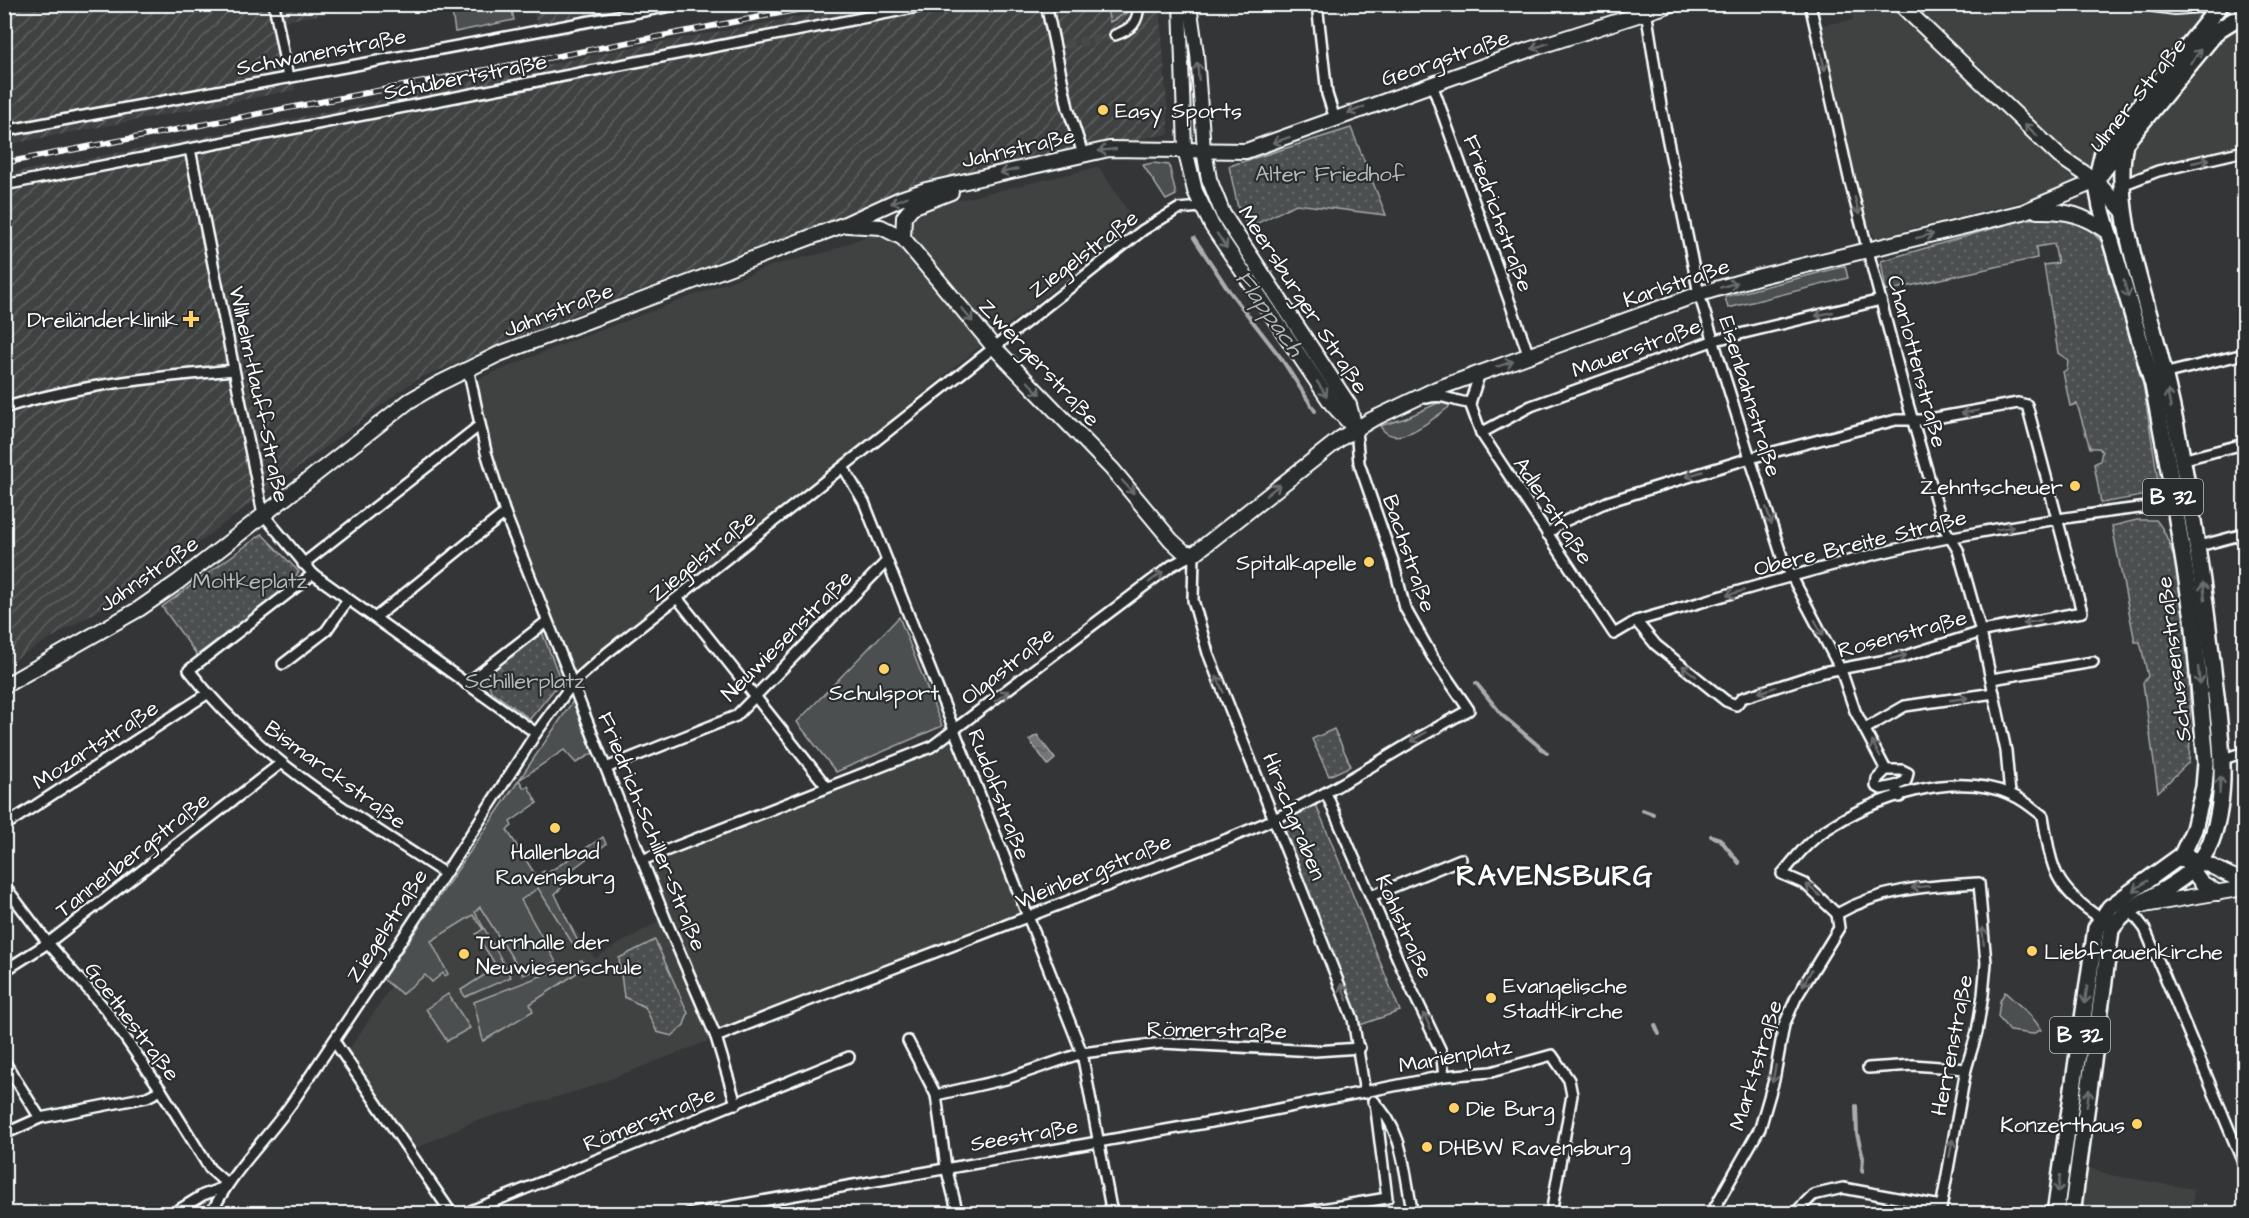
<svg xmlns="http://www.w3.org/2000/svg" width="2249" height="1218" viewBox="0 0 2249 1218" font-family="'Architects Daughter',sans-serif">
<style>
.built{fill:#404243}
.industrial{fill:url(#industrial-furrows)}
.green{fill:#4c4f50;stroke:#a6a7a8;stroke-width:1.5}
.park{fill:url(#park-dots);stroke:#a6a7a8;stroke-width:1.5}
.water{fill:url(#water-ripples);stroke:#abacad;stroke-width:1.5}
.lines{fill:none;stroke-linecap:round;stroke-linejoin:round}
.stream{stroke:#abacad;stroke-width:4}
.minor-tunnel{stroke:#47494a;stroke-width:9;stroke-dasharray:9 4.5;stroke-linecap:butt}
.minor-casing{stroke:#fff;stroke-width:14}
.tertiary-casing{stroke:#fff;stroke-width:16}
.secondary-casing{stroke:#fff;stroke-width:18}
.primary-casing{stroke:#fff;stroke-width:20}
.minor{stroke:#2a2d2e;stroke-width:9}
.tertiary{stroke:#2a2d2e;stroke-width:12}
.secondary{stroke:#2a2d2e;stroke-width:14}
.primary{stroke:#2a2d2e;stroke-width:15}
.rail-casing{stroke:#fff;stroke-width:6}
.rail{stroke:#2a2d2e;stroke-width:4;stroke-dasharray:11;stroke-linecap:butt}
.oneway{stroke:#6a6c6d}
.poi-dot{fill:#ffd166;stroke:#2a2d2e;stroke-width:2}
.labels{text-anchor:middle;stroke-width:4.5;stroke-linejoin:round;paint-order:stroke}
.shield{fill:#2a2d2e;stroke:#bfc0c0;stroke-width:1.5}
.shield-label{font-size:21px;font-weight:bold;fill:#fff}
.street-label{font-size:22px;fill:#fff;stroke:#2a2d2e}
.poi-label{font-size:22px;fill:#fff;stroke:#2a2d2e;text-anchor:start}
.park-label{font-size:22px;fill:#b7b9b9;stroke:#2a2d2e}
.water-label{font-size:24px;font-style:italic;fill:#b2b3b4;stroke:#2a2d2e}
.district-label{font-size:28px;font-weight:bold;letter-spacing:1.5px;fill:#fff;stroke:#2a2d2e}
</style>
<defs>
<pattern id="industrial-furrows" width="10" height="10" patternUnits="userSpaceOnUse" patternTransform="scale(1.5)"><rect width="10" height="10" fill="#404243"/><path d="M-1 1l2-2M0 10L10 0M9 11l2-2" fill="none" stroke="#5d5e5f"/></pattern>
<pattern id="park-dots" width="8" height="8" patternUnits="userSpaceOnUse" patternTransform="scale(1.5)"><rect width="8" height="8" fill="#4c4f50"/><path d="M2 2h.1M6 6h.1" fill="none" stroke="#67696a" stroke-width="1.8" stroke-linecap="round"/></pattern>
<pattern id="water-ripples" width="26" height="14" patternUnits="userSpaceOnUse" patternTransform="scale(1.5)"><rect width="26" height="14" fill="#737576"/><path d="M2 4q2-2 4 0t4 0M15 11q2-2 4 0t4 0" fill="none" stroke="#606061"/></pattern>
</defs>
<rect width="100%" height="100%" fill="#333536"/>
<filter id="ink" filterUnits="userSpaceOnUse"><feTurbulence type="fractalNoise" baseFrequency=".0167" numOctaves="2"/><feDisplacementMap in="SourceGraphic" scale="12" xChannelSelector="R" yChannelSelector="G"/><feConvolveMatrix kernelMatrix="1 2 1 2 8 2 1 2 1" color-interpolation-filters="sRGB"/></filter>
<g filter="url(#ink)">
<g class="built">
<polygon points="1851,4 2244,5 2244,146 1875,238 1866,220 1821,25 1853,20"/>
<polygon points="1099,167 1137,225 980,346 573,682 505,513 471,382 556,347 774,265 830,251 950,202"/>
<polygon points="955,732 1026,918 587,1088 472,1122 410,1151 344,1057 479,856 539,879 595,958 664,918 642,860 931,747"/>
<polygon points="2088,1167 2104,1174 2194,1189 2192,1213 2083,1214"/>
</g>
<g class="industrial">
<polygon points="532,4 699,5 540,40"/>
<polygon points="5,5 376,5 284,21 295,90 5,145"/>
<polygon points="864,5 1160,5 1169,134 1078,150 940,180 581,312 415,380 142,585 5,665 5,174 239,130 617,50"/>
</g>
<g class="green">
<polygon points="451,5 511,5 514,20 455,32"/>
<polygon points="1106,5 1126,5 1126,13 1110,22"/>
<polygon points="1153,163 1169,165 1176,195 1166,200 1143,165"/>
<polygon points="1845,266 1848,278 1728,308 1725,297"/>
<path d="M1444,400L1450,404L1448,408C1432,419 1395,452 1380,426L1406,418Z"/>
<polygon points="899,617 942,726 836,772 797,722"/>
<polygon points="573,701 593,753 576,763 564,750 519,780 524,788 528,786 537,803 510,822 512,826 507,830 536,876 544,871 546,874 603,837 606,844 561,878 563,886 555,894 579,944 576,949 538,888 521,900 556,962 523,975 480,907 475,912 511,977 465,997 461,990 497,967 476,934 483,929 473,915 431,941 448,974 445,976 443,973 432,982 425,975 402,994 383,979"/>
<polygon points="582,960 586,967 530,1004 533,1011 483,1041 474,1002"/>
<path d="M2005,992C2018,1005 2033,1014 2041,1030L2032,1034L2010,1031L1998,1017L2000,1001Z"/>
<polygon points="448,994 470,1028 447,1041 426,1009"/>
</g>
<g class="park">
<polygon points="1351,128 1386,215 1296,204 1248,228 1238,208 1229,166"/>
<polygon points="2062,218 2089,229 2102,242 2143,384 2160,493 2101,503 2094,464 2100,461 2102,452 2099,448 2090,448 2077,404 2070,406 2063,372 2067,369 2068,360 2058,353 2044,265 2058,263 2054,244 2036,247 2037,258 1886,291 1881,261 2025,219"/>
<path d="M2137,520H2156C2190,558 2192,709 2189,762L2158,792L2143,683L2148,676L2140,642H2135L2112,526Z"/>
<polygon points="262,534 299,572 282,592 197,655 162,607"/>
<polygon points="542,632 561,681 530,719 491,691 485,674"/>
<polygon points="1334,729 1351,766 1329,776 1312,739"/>
<polygon points="1315,802 1400,1011 1360,1025 1278,820"/>
<polygon points="655,940 688,1013 684,1025 672,1036 657,1032 645,1007 624,997 619,958"/>
</g>
<polygon class="water" points="1037,735 1055,759 1048,765 1029,740"/>
<g class="lines">
<g class="stream">
<polyline points="1194,238 1230,292 1281,358 1315,411"/>
<polyline points="1476,683 1503,716 1547,753"/>
<polyline points="1642,810 1653,814"/>
<polyline points="1711,836 1720,839 1739,863"/>
<polyline points="1655,1025 1659,1034"/>
<polyline points="1856,1106 1857,1134 1863,1158 1862,1171"/>
<polyline points="1807,1207 1820,1197"/>
</g>
<polyline class="minor-tunnel" points="1065,45 1115,35"/>
<g class="minor-casing">
<g id="minor">
<polyline points="274,4 288,78"/>
<polyline points="1046,4 1068,108 1083,154"/>
<polyline points="1317,4 1327,94 1335,119"/>
<polyline points="1645,4 1662,112 1699,294 1750,458 1783,560 1841,670 1855,711 1886,770"/>
<polyline points="1810,4 1849,178 1906,397 1943,526 1958,550 1981,632 2006,751 2010,794"/>
<path d="M1115,35C1132,29 1138,23 1139,4"/>
<polyline points="1432,84 1529,356"/>
<polyline points="4,131 681,4"/>
<polyline points="190,149 263,514 313,574 536,733"/>
<polyline points="4,185 934,4"/>
<polyline points="2122,185 2158,171 2244,151"/>
<polyline points="468,368 486,452 505,513 665,918 716,1037 736,1104"/>
<path d="M1480,373L1470,403L1481,433L1614,634L1636,621C1741,591 1846,558 1953,537C2026,523 2100,512 2174,504L2177,500"/>
<polyline points="2159,375 2244,354"/>
<path d="M1427,398C1444,393 1454,402 1470,403"/>
<path d="M4,408C80,384 156,377 234,370"/>
<polyline points="1481,433 1531,406 1715,340 1881,300"/>
<polyline points="2189,458 2244,444"/>
<polyline points="843,467 864,502 1082,1053 1112,1214"/>
<polyline points="1547,534 1563,522 1607,502 1750,458 1896,420 1924,420 2018,403 2027,405 2082,612 1988,630 1902,657 1823,672 1742,698 1736,705 1726,701 1656,645 1636,621"/>
<polyline points="2199,546 2244,534"/>
<polyline points="1194,554 1193,600 1208,653 1353,1019 1365,1093"/>
<polyline points="303,564 479,426"/>
<path d="M313,574L189,670C259,761 350,811 444,873"/>
<polyline points="678,599 827,787"/>
<polyline points="376,617 505,513"/>
<polyline points="283,664 326,631 348,600"/>
<polyline points="1992,679 2093,662"/>
<polyline points="466,684 546,622"/>
<polyline points="1865,729 1905,706 1994,693"/>
<polyline points="2221,760 2244,752"/>
<polyline points="606,768 736,716 887,561"/>
<polyline points="1895,786 1906,781 1908,773 1902,770 1886,770 1877,779 1876,786 1881,789 1895,786 1900,797"/>
<polyline points="1326,793 1403,971 1441,1051 1444,1076"/>
<polyline points="4,826 207,694"/>
<polyline points="642,860 931,747 1171,566 1193,554"/>
<polyline points="4,885 48,943 106,1010 161,1090 210,1169 226,1183"/>
<polyline points="1371,896 1461,859"/>
<polyline points="2131,911 2145,929 2244,1165"/>
<path d="M1837,914L1805,884L1782,874C1795,858 1807,843 1824,831C1873,798 1954,769 2012,795C2024,800 2033,808 2043,816C2052,870 2053,886 2100,918"/>
<path d="M1837,914C1882,888 1929,886 1979,883L1986,963L1983,995L1977,1032L1966,1069L1940,1214"/>
<polyline points="4,971 48,943 280,764"/>
<path d="M716,1037C853,982 992,932 1129,877C1178,858 1229,840 1276,818C1343,787 1404,744 1469,710L1432,656L1405,608L1393,561L1359,463L1356,430"/>
<polyline points="334,1041 452,1214"/>
<polyline points="908,1041 936,1095 946,1167 958,1214"/>
<polyline points="4,1061 40,1118"/>
<polyline points="1868,1068 1913,1065 1966,1069"/>
<polyline points="936,1095 1006,1079 1082,1053 1162,1043 1315,1051 1360,1048"/>
<path d="M1373,1101C1405,1130 1404,1175 1413,1214"/>
<polyline points="4,1134 40,1118 147,1097 161,1090"/>
<polyline points="172,1214 203,1195 222,1188"/>
<path d="M211,1214C232,1169 269,1138 296,1097C377,977 458,856 536,733L573,683L607,653L1143,230L1178,209L1201,207"/>
<polyline points="463,1214 849,1057"/>
<polyline points="688,1214 1234,1118 1444,1076 1491,1072 1552,1055 1569,1080 1572,1095 1551,1214"/>
<polyline points="1292,1214 1387,1198 1375,1102"/>
<polyline points="1711,1214 1760,1128 1774,1080 1784,1025 1796,998 1839,928 1837,914"/>
<polyline points="1794,1214 1813,1195 1843,1188 1941,1206"/>
</g>
</g>
<g class="tertiary-casing">
<g id="tertiary">
<polyline points="1180,4 1185,149"/>
<polyline points="1190,4 1197,54 1204,150"/>
</g>
</g>
<g class="secondary-casing">
<g id="secondary">
<polyline points="1900,4 2059,156 2096,181 2124,212"/>
<polyline points="2153,4 2175,7 2214,4"/>
<polyline points="1185,149 1195,191 1212,226 1332,404 1356,430"/>
<polyline points="1204,150 1209,179 1223,214 1349,405 1355,427"/>
<path d="M2037,211C2068,210 2083,215 2109,233"/>
<polyline points="848,225 881,227 903,238 993,346 1112,469 1171,540 1184,552 1194,554 1341,438 1371,420 1436,389 1699,294 1761,276 2023,212 2096,181 2125,143"/>
<polyline points="903,238 904,217 912,207 951,192"/>
<polyline points="4,686 139,609 178,582 409,401 438,384 499,354 843,225 900,199 926,190 1109,149 1246,151 1528,50 1672,4"/>
<path d="M2182,855C2205,860 2222,874 2244,881"/>
<polyline points="2186,862 2202,883 2218,893"/>
<polyline points="2144,905 2244,888"/>
</g>
</g>
<g class="primary-casing">
<g id="primary">
<polyline points="2055,1214 2096,928 2110,907 2182,855 2194,829 2204,787 2206,763 2193,618 2168,464 2153,385 2101,207 2096,181 2103,152 2221,4"/>
<path d="M2072,1214L2111,930C2132,895 2193,890 2211,841C2231,787 2219,725 2213,670C2201,562 2185,453 2158,348C2142,285 2112,208 2125,143L2218,30L2234,20L2244,18"/>
</g>
</g>
<use href="#minor" class="minor"/>
<use href="#tertiary" class="tertiary"/>
<use href="#secondary" class="secondary"/>
<use href="#primary" class="primary"/>
<g class="rail-casing">
<polyline id="rail" points="4,163 827,4"/>
</g>
<use href="#rail" class="rail"/>
</g>
<defs><path id="oneway-shaft" d="M-6 0H5M1.5-3L5.5 0L1.5 3" fill="none" stroke-width="1.6" stroke-linecap="round" stroke-linejoin="round" transform="scale(1.5)"/></defs>
<g class="oneway">
<use href="#oneway-shaft" transform="translate(1540 46) rotate(161)"/>
<use href="#oneway-shaft" transform="translate(2196 56) rotate(-51)"/>
<use href="#oneway-shaft" transform="translate(1823 62) rotate(77)"/>
<use href="#oneway-shaft" transform="translate(1198 71) rotate(-94)"/>
<use href="#oneway-shaft" transform="translate(1356 110) rotate(158)"/>
<use href="#oneway-shaft" transform="translate(2031 130) rotate(-137)"/>
<use href="#oneway-shaft" transform="translate(1281 140) rotate(162)"/>
<use href="#oneway-shaft" transform="translate(1107 150) rotate(174)"/>
<use href="#oneway-shaft" transform="translate(2201 161) rotate(-13)"/>
<use href="#oneway-shaft" transform="translate(1009 171) rotate(167)"/>
<use href="#oneway-shaft" transform="translate(899 200) rotate(158)"/>
<use href="#oneway-shaft" transform="translate(1857 206) rotate(76)"/>
<use href="#oneway-shaft" transform="translate(1925 236) rotate(-14)"/>
<use href="#oneway-shaft" transform="translate(1222 241) rotate(56)"/>
<use href="#oneway-shaft" transform="translate(1729 285) rotate(-16)"/>
<use href="#oneway-shaft" transform="translate(2126 289) rotate(75)"/>
<use href="#oneway-shaft" transform="translate(1824 314) rotate(167)"/>
<use href="#oneway-shaft" transform="translate(967 315) rotate(50)"/>
<use href="#oneway-shaft" transform="translate(1505 364) rotate(-19)"/>
<use href="#oneway-shaft" transform="translate(1034 388) rotate(46)"/>
<use href="#oneway-shaft" transform="translate(1322 389) rotate(56)"/>
<use href="#oneway-shaft" transform="translate(2169 399) rotate(-101)"/>
<use href="#oneway-shaft" transform="translate(1970 412) rotate(170)"/>
<use href="#oneway-shaft" transform="translate(1694 474) rotate(164)"/>
<use href="#oneway-shaft" transform="translate(1128 487) rotate(48)"/>
<use href="#oneway-shaft" transform="translate(1273 490) rotate(-39)"/>
<use href="#oneway-shaft" transform="translate(1769 516) rotate(72)"/>
<use href="#oneway-shaft" transform="translate(2005 528) rotate(-10)"/>
<use href="#oneway-shaft" transform="translate(1156 577) rotate(-38)"/>
<use href="#oneway-shaft" transform="translate(2204 591) rotate(-97)"/>
<use href="#oneway-shaft" transform="translate(1735 593) rotate(164)"/>
<use href="#oneway-shaft" transform="translate(2032 622) rotate(169)"/>
<use href="#oneway-shaft" transform="translate(1819 628) rotate(62)"/>
<use href="#oneway-shaft" transform="translate(1898 657) rotate(-14)"/>
<use href="#oneway-shaft" transform="translate(1689 671) rotate(-142)"/>
<use href="#oneway-shaft" transform="translate(2199 676) rotate(84)"/>
<use href="#oneway-shaft" transform="translate(1220 684) rotate(-112)"/>
<use href="#oneway-shaft" transform="translate(1767 690) rotate(162)"/>
<use href="#oneway-shaft" transform="translate(1002 696) rotate(-37)"/>
<use href="#oneway-shaft" transform="translate(1959 699) rotate(-8)"/>
<use href="#oneway-shaft" transform="translate(1418 737) rotate(149)"/>
<use href="#oneway-shaft" transform="translate(1876 749) rotate(-117)"/>
<use href="#oneway-shaft" transform="translate(2220 785) rotate(-87)"/>
<use href="#oneway-shaft" transform="translate(2140 886) rotate(145)"/>
<use href="#oneway-shaft" transform="translate(1920 887) rotate(173)"/>
<use href="#oneway-shaft" transform="translate(1813 890) rotate(-140)"/>
<use href="#oneway-shaft" transform="translate(1983 936) rotate(-95)"/>
<use href="#oneway-shaft" transform="translate(1807 978) rotate(120)"/>
<use href="#oneway-shaft" transform="translate(1344 992) rotate(-111)"/>
<use href="#oneway-shaft" transform="translate(2086 995) rotate(98)"/>
<use href="#oneway-shaft" transform="translate(1427 1021) rotate(-116)"/>
<use href="#oneway-shaft" transform="translate(1774 1074) rotate(101)"/>
<use href="#oneway-shaft" transform="translate(2088 1098) rotate(-82)"/>
<use href="#oneway-shaft" transform="translate(1951 1148) rotate(-80)"/>
<use href="#oneway-shaft" transform="translate(2059 1184) rotate(97)"/>
</g>
</g>
<g class="poi-dot">
<circle cx="1103" cy="110" r="6"/>
<path d="M188 310h6v6h6v6h-6v6h-6v-6h-6v-6h6z"/>
<circle cx="2075" cy="486" r="6"/>
<circle cx="1369" cy="562" r="6"/>
<circle cx="884" cy="669" r="6"/>
<circle cx="555" cy="828" r="6"/>
<circle cx="2032" cy="951" r="6"/>
<circle cx="464" cy="954" r="6"/>
<circle cx="1491" cy="998" r="6"/>
<circle cx="1454" cy="1108" r="6"/>
<circle cx="2137" cy="1124" r="6"/>
<circle cx="1427" cy="1147" r="6"/>
</g>
<g class="labels">
<g class="shield">
<rect x="2143" y="479" width="60" height="36" rx="4.5"/>
<rect x="2050" y="1017" width="60" height="36" rx="4.5"/>
</g>
<g class="shield-label">
<text x="2173" y="504">B 32</text>
<text x="2080" y="1042">B 32</text>
</g>
<g class="street-label">
<text transform="translate(321 51) rotate(-11)" y="8">Schwanenstraße</text>
<text transform="translate(1445 57) rotate(-19)" y="8">Georgstraße</text>
<text transform="translate(465 76) rotate(-11)" y="8">Schubertstraße</text>
<text transform="translate(2137 94) rotate(-51)" y="8">Ulmer Straße</text>
<text transform="translate(1018 147) rotate(-13)" y="8">Jahnstraße</text>
<text transform="translate(1499 213) rotate(70)" y="8">Friedrichstraße</text>
<text transform="translate(1083 253) rotate(-37)" y="8">Ziegelstraße</text>
<text transform="translate(1676 282) rotate(-19)" y="8">Karlstraße</text>
<text transform="translate(1304 299) rotate(57)" y="8">Meersburger Straße</text>
<text transform="translate(558 309) rotate(-21)" y="8">Jahnstraße</text>
<text transform="translate(1636 347) rotate(-20)" y="8">Mauerstraße</text>
<text transform="translate(1918 361) rotate(75)" y="8">Charlottenstraße</text>
<text transform="translate(1040 362) rotate(47)" y="8">Zwergerstraße</text>
<text transform="translate(260 394) rotate(78)" y="8">Wilhelm-Hauff-Straße</text>
<text transform="translate(1751 396) rotate(73)" y="8">Eisenbahnstraße</text>
<text transform="translate(1554 510) rotate(56)" y="8">Adlerstraße</text>
<text transform="translate(1860 542) rotate(-14)" y="8">Obere Breite Straße</text>
<text transform="translate(1410 553) rotate(71)" y="8">Bachstraße</text>
<text transform="translate(702 555) rotate(-39)" y="8">Ziegelstraße</text>
<text transform="translate(148 573) rotate(-35)" y="8">Jahnstraße</text>
<text transform="translate(1902 633) rotate(-15)" y="8">Rosenstraße</text>
<text transform="translate(786 635) rotate(-45)" y="8">Neuwiesenstraße</text>
<text transform="translate(2173 659) rotate(-97)" y="8">Schussenstraße</text>
<text transform="translate(1007 665) rotate(-38)" y="8">Olgastraße</text>
<text transform="translate(95 744) rotate(-33)" y="8">Mozartstraße</text>
<text transform="translate(336 774) rotate(36)" y="8">Bismarckstraße</text>
<text transform="translate(1000 794) rotate(69)" y="8">Rudolfstraße</text>
<text transform="translate(1295 816) rotate(68)" y="8">Hirschgraben</text>
<text transform="translate(653 831) rotate(68)" y="8">Friedrich-Schiller-Straße</text>
<text transform="translate(132 854) rotate(-38)" y="8">Tannenbergstraße</text>
<text transform="translate(1093 870) rotate(-22)" y="8">Weinbergstraße</text>
<text transform="translate(386 925) rotate(-57)" y="8">Ziegelstraße</text>
<text transform="translate(1405 926) rotate(66)" y="8">Kohlstraße</text>
<text transform="translate(133 1021) rotate(53)" y="8">Goethestraße</text>
<text transform="translate(1217 1029) rotate(1)" y="8">Römerstraße</text>
<text transform="translate(1951 1045) rotate(-79)" y="8">Herrenstraße</text>
<text transform="translate(1455 1055) rotate(-10)" y="8">Marienplatz</text>
<text transform="translate(1755 1065) rotate(-73)" y="8">Marktstraße</text>
<text transform="translate(649 1118) rotate(-22)" y="8">Römerstraße</text>
<text transform="translate(1024 1134) rotate(-10)" y="8">Seestraße</text>
</g>
<g class="poi-label">
<text x="1115" y="118">Easy Sports</text>
<text x="178" y="327" text-anchor="end">Dreiländerklinik</text>
<text x="2063" y="494" text-anchor="end">Zehntscheuer</text>
<text x="1357" y="570" text-anchor="end">Spitalkapelle</text>
<text x="884" y="700" text-anchor="middle">Schulsport</text>
<text x="555" y="859" text-anchor="middle">Hallenbad<tspan x="555" dy="25">Ravensburg</tspan></text>
<text x="476" y="949">Turnhalle der<tspan x="476" dy="25">Neuwiesenschule</tspan></text>
<text x="2044" y="959">Liebfrauenkirche</text>
<text x="1503" y="993">Evangelische<tspan x="1503" dy="25">Stadtkirche</tspan></text>
<text x="1466" y="1116">Die Burg</text>
<text x="2125" y="1132" text-anchor="end">Konzerthaus</text>
<text x="1439" y="1155">DHBW Ravensburg</text>
</g>
<g class="park-label">
<text x="1330" y="181">Alter Friedhof</text>
<text x="250" y="588">Moltkeplatz</text>
<text x="525" y="688">Schillerplatz</text>
</g>
<g class="water-label">
<text transform="translate(1270 313) rotate(54)" y="8">Flappach</text>
</g>
<g class="district-label">
<text x="1555" y="885">RAVENSBURG</text>
</g>
</g>
<rect width="2249" height="1218" fill="none" stroke="#2a2d2e" stroke-width="24"/>
<rect x="12" y="12" width="2225" height="1194" fill="none" stroke="#fff" stroke-width="2" filter="url(#ink)"/>
</svg>
